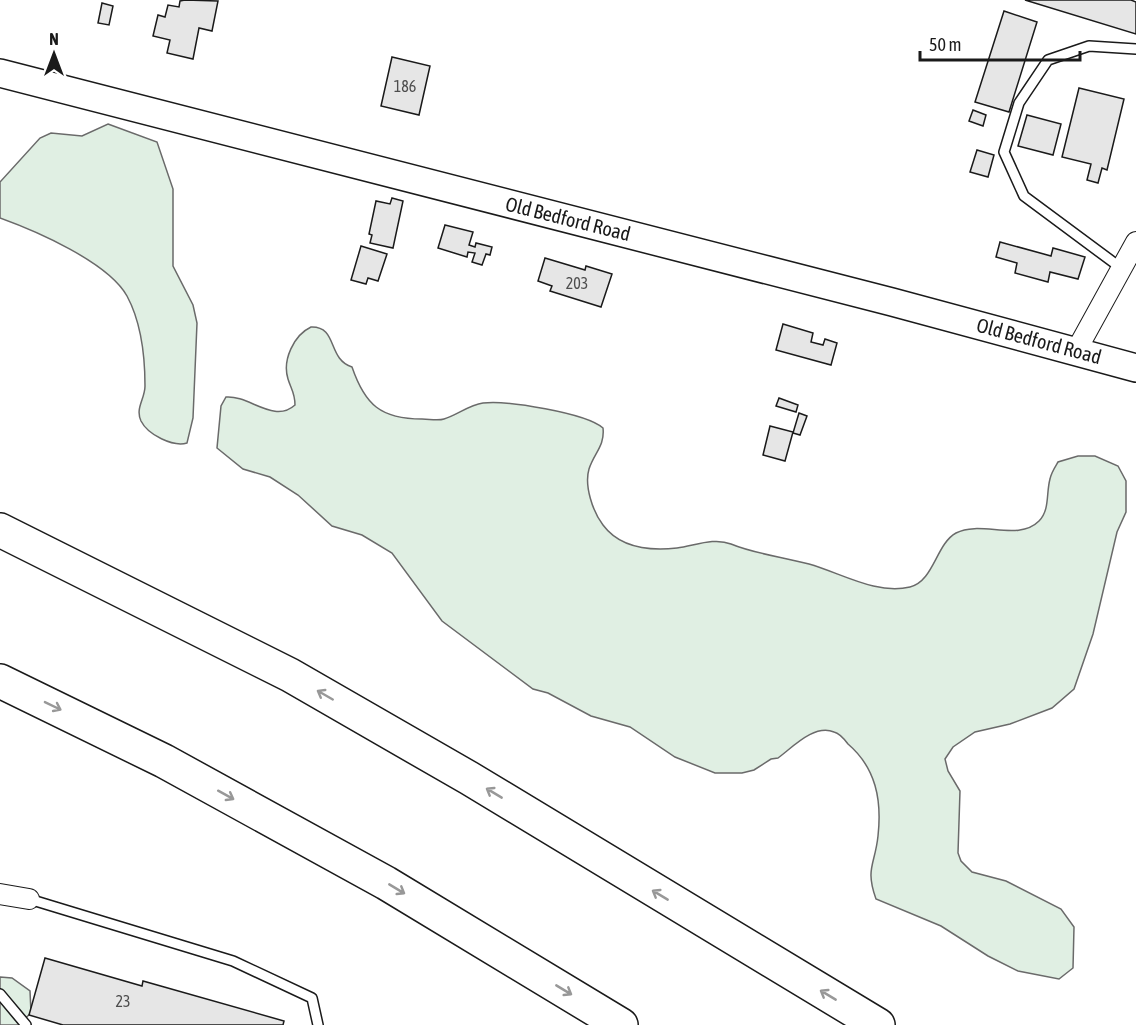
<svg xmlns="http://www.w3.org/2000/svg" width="1136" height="1025" viewBox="0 0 1136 1025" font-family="'Asap Condensed',sans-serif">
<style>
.green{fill:#e0efe3;stroke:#6a6a6a;stroke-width:1.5}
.building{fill:#e6e6e6;stroke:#1a1a1a;stroke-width:1.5}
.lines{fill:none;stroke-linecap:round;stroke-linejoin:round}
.lane-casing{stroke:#1a1a1a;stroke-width:12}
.street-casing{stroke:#1a1a1a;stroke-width:22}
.secondary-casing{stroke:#1a1a1a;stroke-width:30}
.highway-casing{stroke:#1a1a1a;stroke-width:36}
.lane{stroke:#fff;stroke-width:9}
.street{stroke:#fff;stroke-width:20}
.secondary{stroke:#fff;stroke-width:27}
.highway{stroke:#fff;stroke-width:33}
.oneway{stroke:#989898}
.labels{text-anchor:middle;stroke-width:4.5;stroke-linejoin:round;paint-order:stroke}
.number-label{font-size:16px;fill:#4d4d4d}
.street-label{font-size:20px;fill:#1a1a1a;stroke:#fff}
</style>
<rect width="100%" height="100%" fill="#fff"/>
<g class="green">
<path d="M108,124L157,142L173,189V266L193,305L197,323L193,418L187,443C173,447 148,435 141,421C135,408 145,399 145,386C145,357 141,322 127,296C108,262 36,231 0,218V182L40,138L51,133L82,136Z"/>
<path d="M311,327C338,326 327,359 352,367C365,405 381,419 422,419C429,419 438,421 444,419C457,415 469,405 483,403C506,400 586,413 603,428C605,446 594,453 589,469C584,486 593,512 603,525C620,548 650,551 677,548C694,546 714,537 731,544C755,554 783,557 809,564C841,573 876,595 910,587C934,581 936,544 956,533C981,520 1018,542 1039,521C1050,510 1046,493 1050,479C1051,473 1055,467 1058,462L1078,456H1095L1118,466L1126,481V512L1117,532L1093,634L1074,689L1052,708L1010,724L975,732L953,747L945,759L948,771L960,791L958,853L961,861L972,872L1006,881L1061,909L1074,927L1073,968L1059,979L1018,971L988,956L941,926L876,899C865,868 875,865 878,836C882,800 876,768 848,744C845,740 839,733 834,732C814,724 793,747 778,758L771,759L754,770L742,773H715L675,757L630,727L591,716L548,693L533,689L442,621L392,553L362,535L332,526L298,495L270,477L243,469L217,448L221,406L226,397C249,395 274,424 295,405C295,393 291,389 288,379C282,360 294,335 311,327Z"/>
<polygon points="0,977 12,978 30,991 31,1013 18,1025 0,1025"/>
</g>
<g class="building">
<polygon points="185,0 218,1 212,31 199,28 193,59 167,53 170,40 153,36 158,15 165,17 168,5 179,7 180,1"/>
<polygon points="1025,0 1131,0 1136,2 1136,34"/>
<polygon points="102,3 113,6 109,25 98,23"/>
<polygon points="1004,11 1037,22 1009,112 975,102"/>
<polygon points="392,57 430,66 419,115 381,106"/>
<polygon points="1079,88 1124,99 1107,170 1102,168 1098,183 1087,180 1091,164 1062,157"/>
<polygon points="973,110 986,115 983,126 969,121"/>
<polygon points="1027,115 1061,124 1053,155 1018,146"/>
<polygon points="977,150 994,155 988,177 970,172"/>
<polygon points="392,198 403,201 393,248 370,243 372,235 369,234 376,201 390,204"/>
<polygon points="445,225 473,232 469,245 475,247 476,243 492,247 490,255 486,254 482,265 472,262 475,253 468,252 467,257 438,248"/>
<polygon points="1000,242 1051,256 1053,248 1085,257 1078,279 1050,272 1048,282 1015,273 1017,263 996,257"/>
<polygon points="361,246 387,254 378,281 368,278 366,284 351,280"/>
<polygon points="545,258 585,270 586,266 612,274 601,307 550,291 552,286 538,281"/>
<polygon points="783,324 813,333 811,342 823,345 825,339 837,343 831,365 776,350"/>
<polygon points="779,398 798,405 796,412 776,406"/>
<polygon points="799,413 807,416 800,435 793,433"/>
<polygon points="770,426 793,432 785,461 763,455"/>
<polygon points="45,958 142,986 143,981 284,1021 283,1025 63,1025 29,1015"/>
</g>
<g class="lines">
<g class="lane-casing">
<g id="lane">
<polyline points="1121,268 1024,196 1004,152 1019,103 1048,60 1089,46 1136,49"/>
<polyline points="29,899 233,961 312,998 318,1025"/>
<polyline points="0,994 26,1025"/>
</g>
</g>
<g class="street-casing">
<g id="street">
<polyline points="1076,351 1136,242"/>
<polyline points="0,894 29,899"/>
</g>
</g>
<g class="secondary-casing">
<polyline id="secondary" points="0,73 892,302 1136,368"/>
</g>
<g class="highway-casing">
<g id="highway">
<polyline points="0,530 290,675 469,778 878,1025"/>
<polyline points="0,681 164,761 386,883 621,1025"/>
</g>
</g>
<use href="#lane" class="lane"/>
<use href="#street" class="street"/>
<use href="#secondary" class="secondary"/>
<use href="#highway" class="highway"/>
</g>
<defs><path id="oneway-shaft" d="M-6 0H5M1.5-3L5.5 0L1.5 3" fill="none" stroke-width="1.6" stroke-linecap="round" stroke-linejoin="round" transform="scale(1.5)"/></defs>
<g class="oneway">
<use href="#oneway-shaft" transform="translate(325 695) rotate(-150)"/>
<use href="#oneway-shaft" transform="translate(53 706) rotate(26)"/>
<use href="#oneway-shaft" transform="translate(494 793) rotate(-149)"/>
<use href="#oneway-shaft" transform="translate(226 795) rotate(29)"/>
<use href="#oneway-shaft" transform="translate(397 889) rotate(31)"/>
<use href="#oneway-shaft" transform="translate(660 895) rotate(-149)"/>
<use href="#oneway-shaft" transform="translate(564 990) rotate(31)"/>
<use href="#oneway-shaft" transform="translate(828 995) rotate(-149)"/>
</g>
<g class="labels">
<g class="number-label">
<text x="405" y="92">186</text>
<text x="577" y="289">203</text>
<text x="123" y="1007">23</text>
</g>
<g class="street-label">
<text transform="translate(568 219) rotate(14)" y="7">Old Bedford Road</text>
<text transform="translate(1039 341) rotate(15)" y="7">Old Bedford Road</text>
</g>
</g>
<g transform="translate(54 54)" stroke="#ffffff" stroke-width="4.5" paint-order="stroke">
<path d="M0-4.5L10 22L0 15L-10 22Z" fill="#1a1a1a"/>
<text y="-9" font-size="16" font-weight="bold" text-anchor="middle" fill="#1a1a1a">N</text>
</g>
<path d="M920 51v9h160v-9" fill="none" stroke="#1a1a1a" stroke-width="3"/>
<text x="929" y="51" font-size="18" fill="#1a1a1a" stroke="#ffffff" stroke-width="4.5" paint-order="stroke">50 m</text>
</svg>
